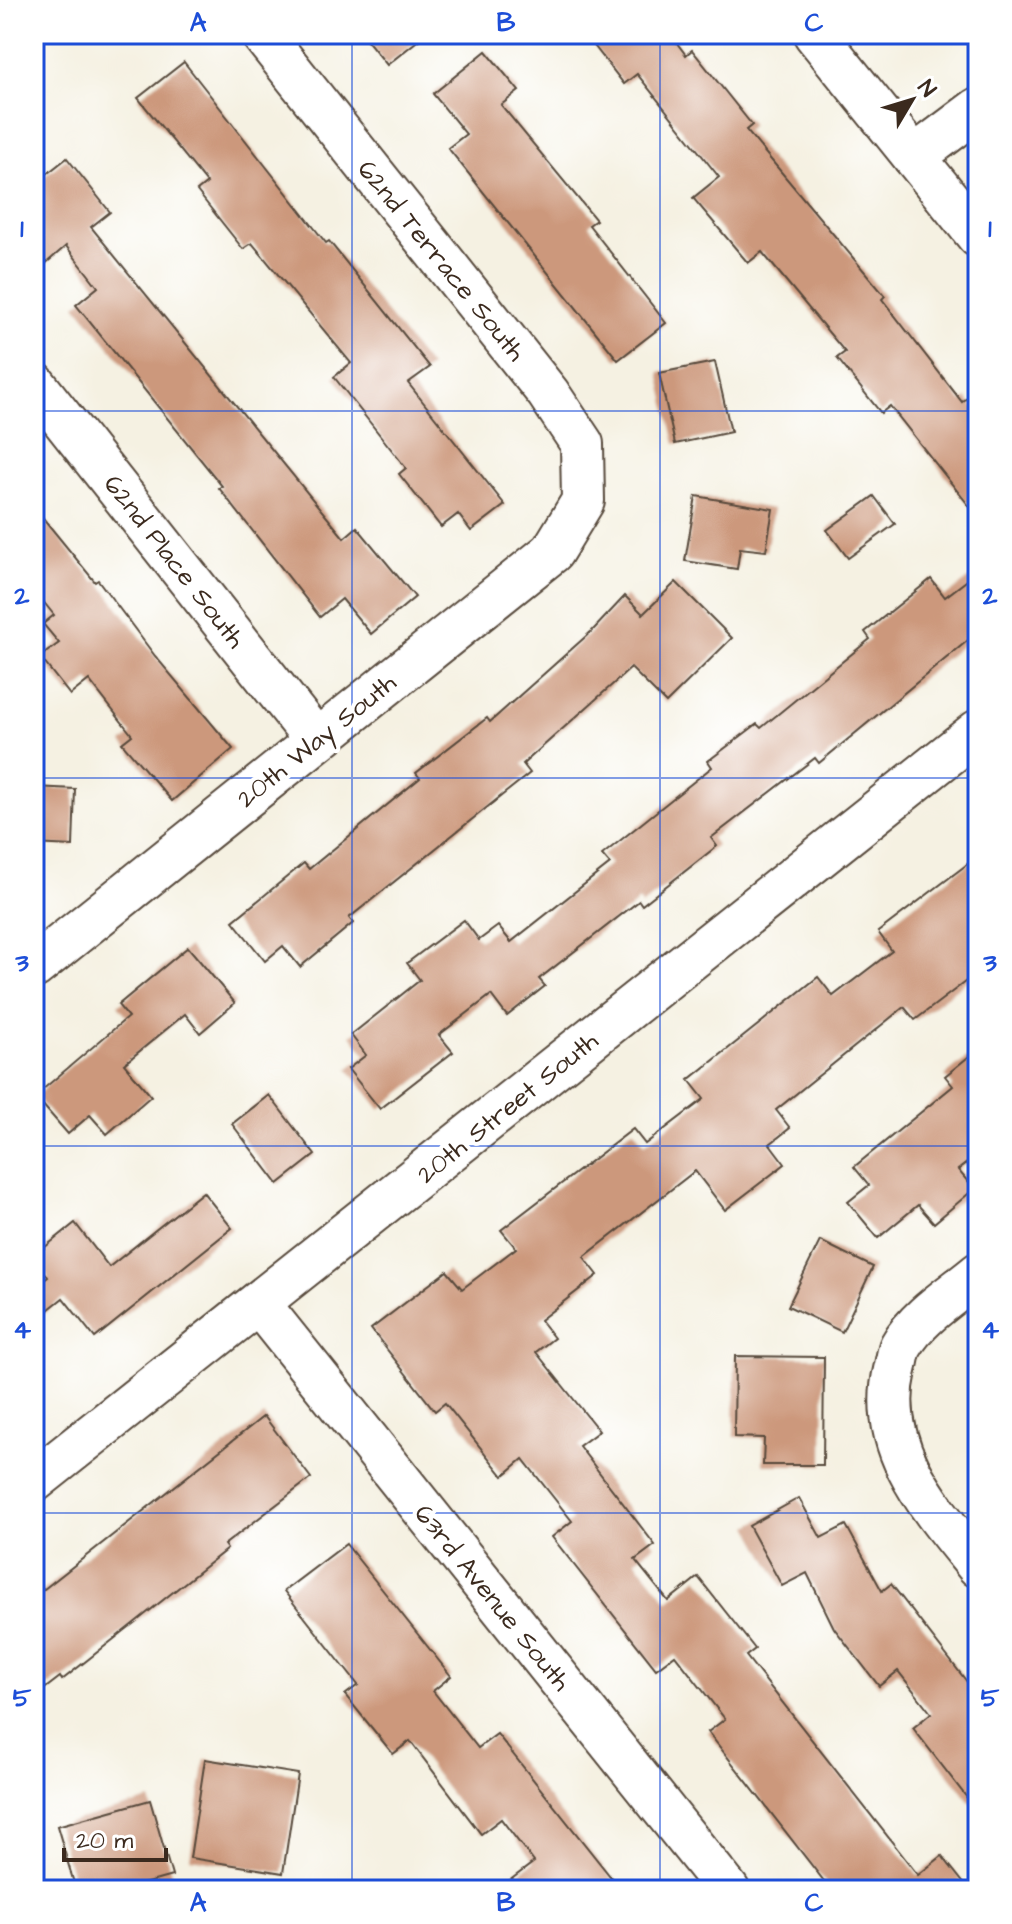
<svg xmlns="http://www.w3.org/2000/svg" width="1012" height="1924" viewBox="0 0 1012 1924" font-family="'Architects Daughter',sans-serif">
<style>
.building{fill:#cc987b}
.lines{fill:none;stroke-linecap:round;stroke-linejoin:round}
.minor-casing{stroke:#57483b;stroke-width:46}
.minor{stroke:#fff;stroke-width:42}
.grid{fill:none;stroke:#1d4ed8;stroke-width:2;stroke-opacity:0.55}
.labels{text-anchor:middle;stroke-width:8;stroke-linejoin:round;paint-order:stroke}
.street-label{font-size:26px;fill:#3b2a1e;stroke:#fff}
.neatline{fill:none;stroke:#1d4ed8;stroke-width:3}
.grid-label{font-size:26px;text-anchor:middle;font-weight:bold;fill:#1d4ed8}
</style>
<rect width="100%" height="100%" fill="#fff"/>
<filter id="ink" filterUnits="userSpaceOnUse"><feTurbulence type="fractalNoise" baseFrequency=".0125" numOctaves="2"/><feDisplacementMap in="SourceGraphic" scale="16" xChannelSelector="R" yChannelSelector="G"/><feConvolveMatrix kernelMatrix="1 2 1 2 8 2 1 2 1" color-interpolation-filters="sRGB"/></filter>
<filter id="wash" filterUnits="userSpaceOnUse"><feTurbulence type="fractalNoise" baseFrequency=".006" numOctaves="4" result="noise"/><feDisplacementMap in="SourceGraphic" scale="32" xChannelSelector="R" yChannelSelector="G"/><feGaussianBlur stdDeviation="1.8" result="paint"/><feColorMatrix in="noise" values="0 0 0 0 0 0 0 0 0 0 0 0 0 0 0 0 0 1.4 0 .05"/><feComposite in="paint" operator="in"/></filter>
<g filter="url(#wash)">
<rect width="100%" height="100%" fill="#f5f1e2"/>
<g id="blocks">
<g class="building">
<polygon points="362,34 426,34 387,65"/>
<polygon points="585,34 670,34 686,55 692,50 752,125 746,130 885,296 882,299 962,402 967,398 978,412 978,517 890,406 881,413 837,358 845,352 762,252 748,263 693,198 719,177 637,74 624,84"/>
<polygon points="486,51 519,91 501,105 596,220 589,225 666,323 618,360 448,148 466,134 433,94"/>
<polygon points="184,62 326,243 329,241 430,367 408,383 505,505 471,531 458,514 441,527 399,474 406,468 334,377 351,363 252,243 243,249 197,191 207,183 138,98"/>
<polygon points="67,158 110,212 91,227 344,538 357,527 415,597 371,634 342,599 320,617 219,488 222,486 76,305 98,287 66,246 45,264 34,250 34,184"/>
<polygon points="715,362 731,432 675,444 659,373"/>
<polygon points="696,496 773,509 766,551 740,548 737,569 685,561"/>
<polygon points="874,496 895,524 848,558 827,530"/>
<polygon points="34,507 95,582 98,580 155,656 233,749 172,801 122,743 132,735 89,680 70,695 40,657 59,643 43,624 54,615 34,590"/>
<polygon points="978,572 978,632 819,763 815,758 711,838 717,846 642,905 639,901 539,979 545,986 507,1016 491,995 439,1035 453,1052 380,1109 348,1069 366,1055 351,1035 420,980 407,963 464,920 479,940 498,926 511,942 610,864 602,855 712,767 708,761 757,724 761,728 870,639 865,632 931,579 945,597"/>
<polygon points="676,582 732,638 666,703 631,668 523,764 530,773 349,918 353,923 300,967 283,946 265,961 233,921 304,863 309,869 420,778 416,773 487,718 490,722 593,630 625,596 643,614"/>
<polygon points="34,787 75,789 73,846 34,844"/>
<polygon points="978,856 978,972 915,1020 904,1007 776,1110 790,1128 770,1144 785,1164 725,1210 695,1171 584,1257 598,1275 540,1320 554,1338 536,1352 599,1431 579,1446 655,1545 635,1560 668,1601 698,1577 755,1649 746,1656 918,1875 942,1856 969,1890 831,1890 708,1732 725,1719 675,1655 656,1669 552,1537 572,1521 523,1459 503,1476 445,1403 435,1411 371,1329 447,1271 462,1289 516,1248 501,1230 633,1129 645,1144 704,1099 689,1080 818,977 833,996 892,951 878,932"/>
<polygon points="188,947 235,1003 200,1033 185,1014 124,1064 151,1096 107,1134 90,1115 68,1134 35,1096 128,1017 118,1005"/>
<polygon points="978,1049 978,1154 958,1170 974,1189 934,1223 918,1205 878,1238 848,1202 869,1185 854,1167 953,1086 945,1076"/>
<polygon points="269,1095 315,1155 278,1184 232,1124"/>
<polygon points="203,1192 232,1228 95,1338 63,1298 34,1321 34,1288 48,1277 34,1256 75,1223 109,1267"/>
<polygon points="820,1241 873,1267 842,1332 788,1306"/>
<polygon points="735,1356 824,1357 823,1465 763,1465 764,1438 734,1437"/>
<polygon points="264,1416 311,1478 224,1545 227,1549 138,1620 62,1680 60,1677 34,1697 34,1597"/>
<polygon points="799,1498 821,1538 846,1525 882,1591 891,1584 978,1696 978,1812 913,1728 931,1713 898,1671 879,1686 834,1628 807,1573 782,1586 749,1526"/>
<polygon points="346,1544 451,1676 433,1691 478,1748 497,1734 621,1890 497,1890 534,1862 501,1819 481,1834 410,1741 393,1754 345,1695 358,1685 284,1591"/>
<polygon points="205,1759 298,1774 283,1873 190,1858"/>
<polygon points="150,1800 172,1876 122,1890 76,1890 57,1826"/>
</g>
</g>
</g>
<g filter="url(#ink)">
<use href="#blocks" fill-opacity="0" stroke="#57483b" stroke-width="2"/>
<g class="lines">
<g class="minor-casing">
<g id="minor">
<polyline points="815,34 978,236"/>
<polyline points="914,157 978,109"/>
<polyline points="34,383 316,740"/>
<polyline points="34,967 552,552 583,501 582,444 548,393 262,34"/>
<path d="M978,1274C953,1295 917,1317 901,1346C898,1352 897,1363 895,1370C876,1448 932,1509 978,1566"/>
<polyline points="259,1304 728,1890"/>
<polyline points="34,1481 978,731"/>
</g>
</g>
<use href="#minor" class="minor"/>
</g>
</g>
<path class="grid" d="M352,34V1890M660,34V1890M34,411H978M34,778H978M34,1146H978M34,1513H978"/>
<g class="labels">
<g class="street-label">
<text transform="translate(442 260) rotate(51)" y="9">62nd Terrace South</text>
<text transform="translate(175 561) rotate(52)" y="9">62nd Place South</text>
<text transform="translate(316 740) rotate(-39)" y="9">20th Way South</text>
<text transform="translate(507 1107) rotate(-39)" y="9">20th Street South</text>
<text transform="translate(493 1597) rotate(51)" y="9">63rd Avenue South</text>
</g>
</g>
<rect width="1012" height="1924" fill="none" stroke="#fff" stroke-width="88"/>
<g transform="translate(912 100) rotate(52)" stroke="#ffffff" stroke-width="6" paint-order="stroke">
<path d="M0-6L14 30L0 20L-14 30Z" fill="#3b2a1e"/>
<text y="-12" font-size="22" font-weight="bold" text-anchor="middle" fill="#3b2a1e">N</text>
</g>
<path d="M64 1848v12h102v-12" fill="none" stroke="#3b2a1e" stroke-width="4"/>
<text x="76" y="1848" font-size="24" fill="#3b2a1e" stroke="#ffffff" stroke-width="6" paint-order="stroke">20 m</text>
<rect x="44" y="44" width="924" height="1836" class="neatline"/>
<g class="grid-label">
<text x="198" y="31">A</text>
<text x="506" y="31">B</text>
<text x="814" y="31">C</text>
<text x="22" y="237">1</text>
<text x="990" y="237">1</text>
<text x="22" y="604">2</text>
<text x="990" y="604">2</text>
<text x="22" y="971">3</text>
<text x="990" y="971">3</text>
<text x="22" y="1338">4</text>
<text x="990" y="1338">4</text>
<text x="22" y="1706">5</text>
<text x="990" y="1706">5</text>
<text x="198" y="1911">A</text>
<text x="506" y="1911">B</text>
<text x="814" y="1911">C</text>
</g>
</svg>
